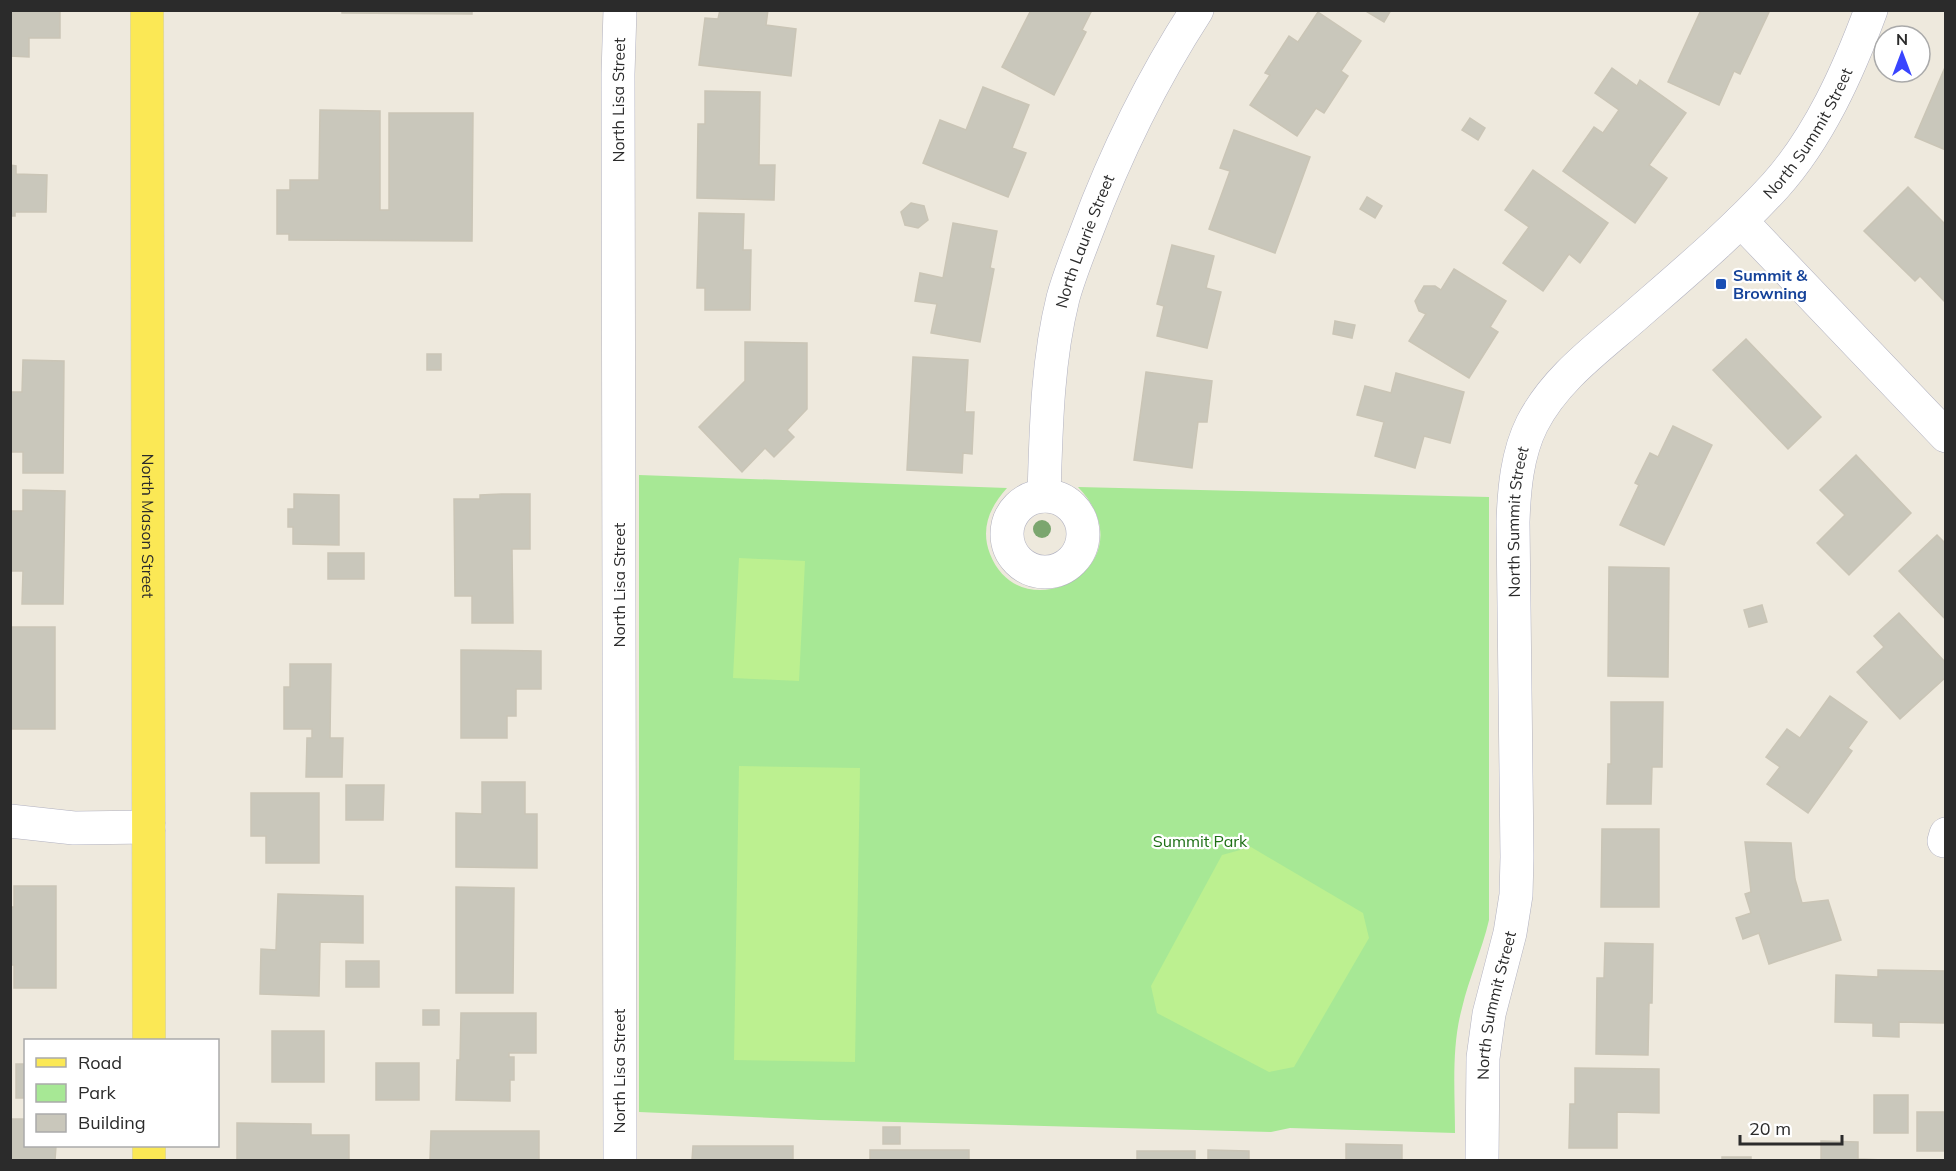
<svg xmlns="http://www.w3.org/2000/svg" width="1956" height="1171" viewBox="0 0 1956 1171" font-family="Mulish,sans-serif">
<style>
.green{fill:#a7e895}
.pitch{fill:#bcf090}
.building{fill:#c9c7bb;stroke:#cac5b6;stroke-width:1.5}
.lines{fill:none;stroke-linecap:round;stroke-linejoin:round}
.minor-casing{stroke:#b1b1c0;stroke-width:34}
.major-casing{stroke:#ccc;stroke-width:34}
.minor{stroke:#fff;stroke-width:33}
.major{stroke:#fbe855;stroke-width:33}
.tree{fill:#7ba66f}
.transit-dot{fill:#1a4fb4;stroke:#fff;stroke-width:2}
.labels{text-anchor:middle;stroke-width:4.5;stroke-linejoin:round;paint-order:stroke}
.street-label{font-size:16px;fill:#2b2b2b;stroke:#fff}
.transit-label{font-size:16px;font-weight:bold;fill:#164399;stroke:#fff;text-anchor:start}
.park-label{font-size:16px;fill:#1d6f15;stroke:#fff}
</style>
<rect width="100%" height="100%" fill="#eee9dd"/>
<path class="green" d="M639,475L1007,488C990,507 980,528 990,554C1022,635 1152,565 1078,487L1489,497V920C1482,950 1469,978 1462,1008C1451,1048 1455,1092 1455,1133L1290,1128L1271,1132L819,1120L639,1112Z"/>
<g class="pitch">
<polygon points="739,558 805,561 799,681 733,678"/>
<polygon points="739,766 860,768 855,1062 734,1060"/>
<polygon points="1251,847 1363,913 1369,938 1294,1067 1269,1072 1157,1013 1151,986 1222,855"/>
</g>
<g class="building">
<polygon points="10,10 60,10 60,38 29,38 29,57 10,56"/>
<polygon points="342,10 472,10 472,14 342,13"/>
<polygon points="720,10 768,10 766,25 796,29 791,76 699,65 705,18 718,19"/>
<polygon points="1031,10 1092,10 1082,30 1086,32 1054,95 1002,67"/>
<polygon points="1364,10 1391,10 1384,22"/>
<polygon points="1701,10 1770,10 1740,74 1734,71 1719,105 1668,82"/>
<polygon points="1318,12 1361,41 1341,71 1348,76 1324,113 1316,108 1297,136 1250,105 1270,75 1265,73 1289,36 1298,42"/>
<polygon points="1946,65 1946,150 1915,137"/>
<polygon points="1612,68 1637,86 1640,80 1686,113 1649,165 1667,178 1635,223 1563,171 1594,127 1603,133 1619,110 1595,93"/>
<polygon points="983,87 1029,105 1012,148 1026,153 1008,197 923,163 940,120 966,130"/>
<polygon points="705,91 760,92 759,165 775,165 774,200 697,198 698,124 705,124"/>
<polygon points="320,110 380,111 380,210 389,210 389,113 473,113 472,241 289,240 289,234 277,234 277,190 290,190 290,180 319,180"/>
<polygon points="1470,118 1485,128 1478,140 1462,130"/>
<polygon points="1234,130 1310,157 1275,253 1209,229 1230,171 1220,168"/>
<polygon points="10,165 16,166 16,174 47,175 46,212 15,212 15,216 10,216"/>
<polygon points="1533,170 1608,223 1580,263 1569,254 1543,291 1503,263 1529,227 1505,210"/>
<polygon points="1908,187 1946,225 1946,299 1944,301 1920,276 1915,281 1864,231"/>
<polygon points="1367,197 1382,206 1375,218 1360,209"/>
<polygon points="911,203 924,206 928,220 918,228 905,225 901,212"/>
<polygon points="699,213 744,214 743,250 751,250 750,310 705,310 705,288 697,288"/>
<polygon points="953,223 997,231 990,268 994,269 980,342 931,333 937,304 915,301 920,273 943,278"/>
<polygon points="1172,245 1214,256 1206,288 1221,292 1207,348 1157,336 1164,306 1157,304"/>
<polygon points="1454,269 1506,301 1490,327 1498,332 1469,378 1409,341 1426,314 1419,311 1415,301 1424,286 1435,286 1441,290"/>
<polygon points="1335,321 1355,325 1352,338 1333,334"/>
<polygon points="1746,339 1821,417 1788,449 1713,370"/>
<polygon points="745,342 807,343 807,409 787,430 794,437 774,457 765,448 742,472 699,427 745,381"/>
<rect x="427" y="354" width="14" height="16"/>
<polygon points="913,357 968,360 965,412 974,412 972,454 963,453 962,473 907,470"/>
<polygon points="23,360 64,361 63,473 23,473 23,452 10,452 10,392 22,392"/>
<polygon points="1146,372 1212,381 1207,422 1198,422 1192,468 1134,460"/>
<polygon points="1396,373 1464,392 1450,443 1424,436 1415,468 1375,456 1384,422 1357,415 1365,386 1391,393"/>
<polygon points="1673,426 1712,445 1664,545 1620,525 1639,485 1635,483 1650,453 1658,457"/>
<polygon points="1856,455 1911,513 1849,575 1817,543 1845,515 1820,490"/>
<polygon points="23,490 65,491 63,604 22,604 23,571 10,571 10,511 23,511"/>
<polygon points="294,494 339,495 339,545 293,544 293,527 288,527 288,509 294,509"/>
<polygon points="502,494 530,494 530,549 512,549 513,623 472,623 472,596 455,596 454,499 480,499 480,495"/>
<polygon points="1937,535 1946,544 1946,620 1899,571"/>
<rect x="328" y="553" width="36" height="26"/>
<polygon points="1609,567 1669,568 1668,677 1608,676"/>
<polygon points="1762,605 1767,622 1749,627 1744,610"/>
<polygon points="1899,613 1946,663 1946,677 1900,719 1857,672 1884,647 1874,636"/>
<rect x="10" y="627" width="45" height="102"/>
<polygon points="461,650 541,651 541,689 516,689 516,716 507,716 507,738 461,738"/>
<polygon points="290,664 331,664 330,738 343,738 342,777 306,777 307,738 312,738 312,729 284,729 284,687 290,687"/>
<polygon points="1830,696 1867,722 1848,748 1852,751 1808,813 1767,784 1780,767 1766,757 1787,729 1800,738"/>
<polygon points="1611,702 1663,702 1662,767 1652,767 1651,804 1607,804 1608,764 1611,764"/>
<polygon points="482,782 525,782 525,814 537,814 537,868 456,867 456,813 482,814"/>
<polygon points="346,785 384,785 383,820 346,820"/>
<polygon points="251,793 319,793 319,863 266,863 266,836 251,836"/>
<polygon points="1602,829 1659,829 1659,907 1601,907"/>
<polygon points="1745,842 1791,843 1795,879 1802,903 1828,900 1841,940 1769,964 1759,933 1743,939 1736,918 1751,913 1745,894 1751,892"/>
<polygon points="14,886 56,886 56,988 14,988 14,965 10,965 10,907 14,907"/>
<polygon points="456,887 514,888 513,993 456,993"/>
<polygon points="278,894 363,896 363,943 320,942 319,996 260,994 261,949 276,950"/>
<polygon points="1605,943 1653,944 1652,1003 1649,1003 1648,1055 1596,1054 1597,978 1604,978"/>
<rect x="346" y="961" width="33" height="26"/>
<polygon points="1878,970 1945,971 1944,1023 1899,1022 1899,1037 1873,1036 1873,1023 1835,1022 1836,975 1878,977"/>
<rect x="423" y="1010" width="16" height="15"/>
<polygon points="461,1013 536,1013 536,1053 509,1053 509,1057 514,1057 514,1080 510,1080 510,1101 456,1100 457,1060 460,1060"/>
<rect x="272" y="1031" width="52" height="51"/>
<rect x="376" y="1063" width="43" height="37"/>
<rect x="16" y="1064" width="10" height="34"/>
<polygon points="1575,1068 1659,1069 1659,1113 1617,1112 1617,1148 1569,1148 1570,1104 1575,1104"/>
<rect x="1874" y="1095" width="34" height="38"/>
<rect x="1917" y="1112" width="29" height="39"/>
<polygon points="10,1119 26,1119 26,1146 56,1146 55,1160 10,1160"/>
<polygon points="237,1123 311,1124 311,1135 349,1135 349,1160 237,1160"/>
<rect x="883" y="1127" width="17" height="17"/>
<polygon points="431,1131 539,1131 539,1160 430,1160"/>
<polygon points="1821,1141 1858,1142 1858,1159 1884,1160 1821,1160"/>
<polygon points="1346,1144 1402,1145 1402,1160 1346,1160"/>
<polygon points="693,1146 793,1146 793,1160 692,1160"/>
<rect x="870" y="1150" width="99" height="10"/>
<polygon points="1208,1150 1249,1151 1249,1160 1208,1160"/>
<rect x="1137" y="1151" width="58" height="9"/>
<rect x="1722" y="1157" width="29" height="3"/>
</g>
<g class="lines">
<g class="minor-casing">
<g id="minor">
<polyline points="1741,221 1946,436"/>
<path id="s1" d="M1044,496C1046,430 1047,362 1063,298C1069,276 1078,254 1086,233C1115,155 1151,81 1197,10"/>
<circle cx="1045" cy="534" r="38"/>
<polyline points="10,821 74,828 149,827"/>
<polyline points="1944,841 1946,834"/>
<path id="s2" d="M620,1160L618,74L620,10"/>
<path id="s3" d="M1482,1160L1483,1058L1489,1014L1510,933L1516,895L1517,857L1513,522C1514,490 1517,454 1532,424C1555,379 1597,349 1635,316C1683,274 1732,233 1775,186C1819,137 1848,72 1871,10"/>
</g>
</g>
<g class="major-casing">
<g id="major">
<path id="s4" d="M147,10L149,1040"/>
<polyline points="149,1146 149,1160"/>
</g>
</g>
<use href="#minor" class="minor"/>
<use href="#major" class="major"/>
</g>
<circle class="tree" cx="1042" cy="529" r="9"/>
<rect class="transit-dot" x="1715" y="278" width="12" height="12" rx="3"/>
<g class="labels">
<g class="street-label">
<text dy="6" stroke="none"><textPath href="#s2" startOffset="1060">North Lisa Street</textPath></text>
<text dy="6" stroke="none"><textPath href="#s3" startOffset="1146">North Summit Street</textPath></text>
<text dy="6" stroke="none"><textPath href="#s1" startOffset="260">North Laurie Street</textPath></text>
<text dy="6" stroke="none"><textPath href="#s3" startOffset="642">North Summit Street</textPath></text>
<text dy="6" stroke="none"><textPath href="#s4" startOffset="516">North Mason Street</textPath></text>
<text transform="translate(619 585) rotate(-90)" y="6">North Lisa Street</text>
<text dy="6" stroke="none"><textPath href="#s3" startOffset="156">North Summit Street</textPath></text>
<text transform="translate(619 1071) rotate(-90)" y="6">North Lisa Street</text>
</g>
<g class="transit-label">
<text x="1733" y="281">Summit &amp;<tspan x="1733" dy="18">Browning</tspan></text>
</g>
<g class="park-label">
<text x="1200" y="847">Summit Park</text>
</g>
</g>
<rect width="1956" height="1171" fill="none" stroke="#2b2b2b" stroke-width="24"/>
<rect x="24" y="1039" width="195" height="108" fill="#ffffff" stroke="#aaaaaa" stroke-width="1.5"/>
<rect x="36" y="1058" width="30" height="9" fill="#fbe855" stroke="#aaaaaa" stroke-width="1.5"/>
<text x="78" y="1069" font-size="18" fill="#2b2b2b">Road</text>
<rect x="36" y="1084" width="30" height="18" fill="#a7e895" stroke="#aaaaaa" stroke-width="1.5"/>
<text x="78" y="1099" font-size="18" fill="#2b2b2b">Park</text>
<rect x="36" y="1114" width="30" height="18" fill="#c9c7bb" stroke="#aaaaaa" stroke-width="1.5"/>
<text x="78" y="1129" font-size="18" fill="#2b2b2b">Building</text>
<g transform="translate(1902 54)"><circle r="28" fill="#ffffff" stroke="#aaaaaa" stroke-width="1.5"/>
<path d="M0-4.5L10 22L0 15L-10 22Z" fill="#3945ff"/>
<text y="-9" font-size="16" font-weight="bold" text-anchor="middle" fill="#2b2b2b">N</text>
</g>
<path d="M1740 1135v9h102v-9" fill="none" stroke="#2b2b2b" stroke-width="3"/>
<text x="1749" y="1135" font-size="18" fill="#2b2b2b" stroke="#ffffff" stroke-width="4.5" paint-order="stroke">20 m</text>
</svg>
